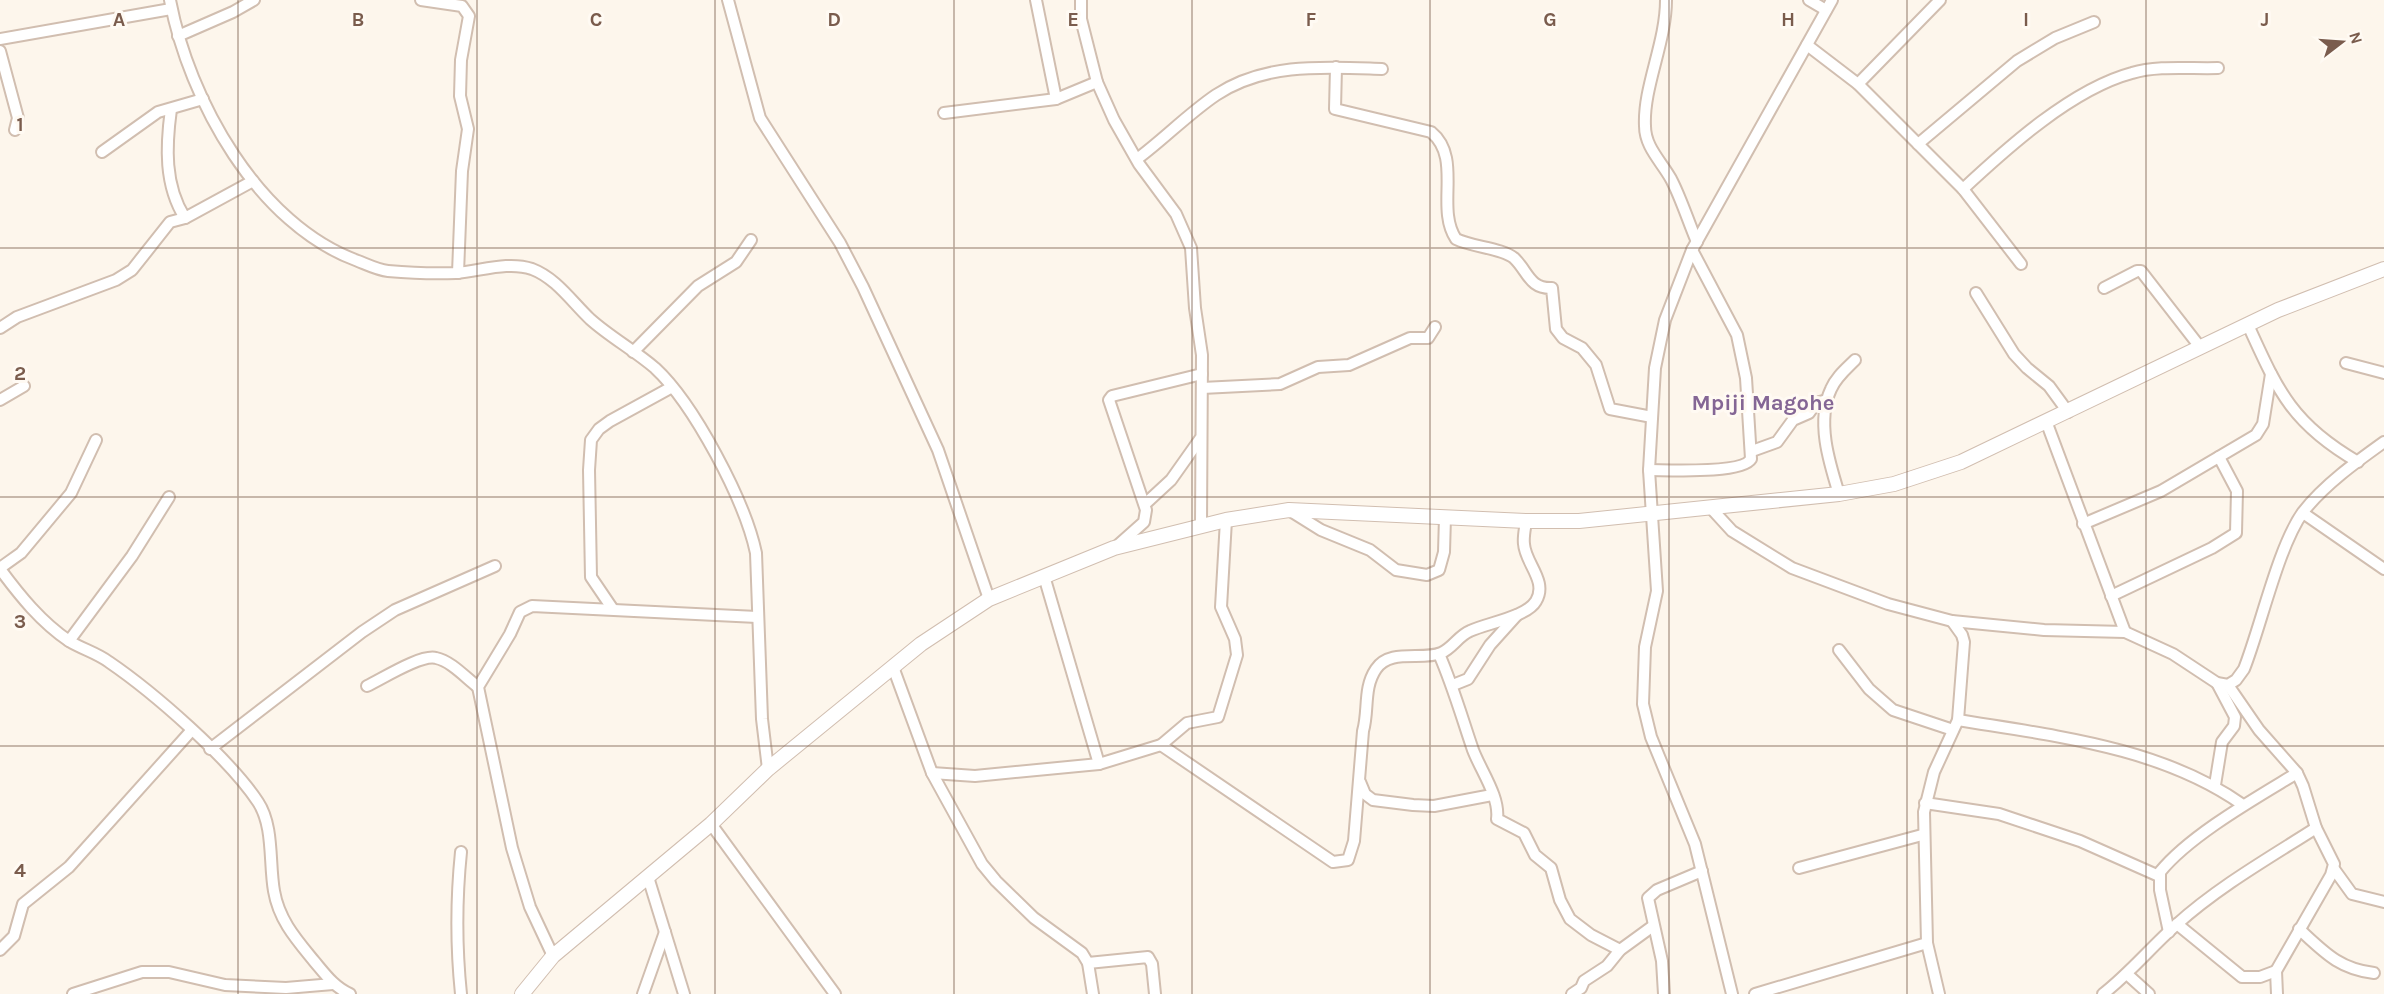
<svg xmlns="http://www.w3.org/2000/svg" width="2384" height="994" viewBox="0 0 2384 994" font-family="Karla,sans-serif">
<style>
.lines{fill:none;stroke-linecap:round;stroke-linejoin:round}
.minor-casing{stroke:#d1beb0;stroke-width:14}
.tertiary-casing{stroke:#d1beb0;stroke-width:16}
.minor{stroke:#fff;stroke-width:10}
.tertiary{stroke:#fff;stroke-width:14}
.grid{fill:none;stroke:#7a5c4d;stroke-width:1.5;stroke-opacity:0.55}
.labels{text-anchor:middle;stroke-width:6;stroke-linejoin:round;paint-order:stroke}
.quarter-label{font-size:22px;font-weight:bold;fill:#846695;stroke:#fffaf3}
.grid-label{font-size:20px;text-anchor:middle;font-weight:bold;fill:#7a5c4d;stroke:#fffaf3;stroke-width:6;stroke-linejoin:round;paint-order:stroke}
</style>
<rect width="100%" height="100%" fill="#fdf6ec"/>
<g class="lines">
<g class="minor-casing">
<g id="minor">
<path d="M170,0C189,100 258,225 358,261C368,265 378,270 388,271C411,273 433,274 456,273C481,271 508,261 532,269C556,278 572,302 590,319C610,337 634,350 655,368C694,404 745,501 756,553L762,719L768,769"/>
<polyline points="421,0 462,6 469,16 461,60 460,96 468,129 462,171 458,273"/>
<polyline points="728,0 760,118 840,243 863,287 938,450 989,599"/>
<polyline points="1036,0 1056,99"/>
<polyline points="1081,0 1081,19 1097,82 1114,120 1139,164 1176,214 1191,248 1195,308 1202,355 1201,525"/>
<path d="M1666,0C1666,43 1643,87 1645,126C1645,147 1661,161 1671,179C1681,198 1688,221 1697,242"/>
<polyline points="1809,0 1826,10"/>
<polyline points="178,36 233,12 254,0"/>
<polyline points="0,39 171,9"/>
<polyline points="1807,45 1858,84 1963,189 2021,264"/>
<polyline points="0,51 18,118 15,130"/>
<path d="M1336,67L1335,109L1431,132C1463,158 1435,208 1456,239C1472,247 1502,248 1514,258C1528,271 1529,289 1552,288L1556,329L1563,338L1582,348L1596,365L1610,409L1652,417"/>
<polyline points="1858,84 1940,0"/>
<path d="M171,109C166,146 164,185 185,218"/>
<polyline points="944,113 1056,99 1097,82"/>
<polyline points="1918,144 2017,61 2055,38 2094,22"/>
<polyline points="102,152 158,112 203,99"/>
<path d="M1137,159C1164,139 1188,114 1216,95C1266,62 1326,67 1382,69"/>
<path d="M1963,189C2007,148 2072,89 2132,73C2158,65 2191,69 2218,68"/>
<polyline points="2104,288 2137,271 2141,271 2200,347"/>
<polyline points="1976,293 2014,354 2027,368 2049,386 2068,412"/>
<path d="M2248,325C2278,391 2292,424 2358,462"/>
<polyline points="0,328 17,317 116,280 132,270 170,222 185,218 253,181"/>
<polyline points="633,352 698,286 736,262 751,240"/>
<polyline points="2346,363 2384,373"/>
<polyline points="1202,388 1280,384 1318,367 1349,365 1410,338 1428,338 1435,327"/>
<polyline points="0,400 24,386"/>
<polyline points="2046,421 2125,632"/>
<polyline points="1752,451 1777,442 1793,420 1809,413 1816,403 1827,400"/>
<path d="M1649,470C1669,470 1742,474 1751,459L1746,378L1737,335L1692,250"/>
<path d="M1839,494C1829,462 1816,421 1831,389C1836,377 1846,369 1855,360"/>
<polyline points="1145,504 1171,480 1200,439"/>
<path d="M1710,507L1732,531L1792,568L1888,604L1952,621L2044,630L2125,632L2173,654L2217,683L2228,685L2236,680L2244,669C2261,626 2278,547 2303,512C2324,485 2356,462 2384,442"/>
<polyline points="1289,510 1321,530 1370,550 1396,570 1427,575 1439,570 1444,552 1445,517"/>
<polyline points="2303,513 2384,569"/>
<polyline points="2083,524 2161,491 2256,435 2263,424 2271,374"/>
<polyline points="1117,546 1144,522 1146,510 1109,400 1112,396 1202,374"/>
<polyline points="0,568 21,553 71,493 96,440"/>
<path d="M0,569C20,596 41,622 69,641C82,649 97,653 109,662C153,692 229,758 258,802C274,826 269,863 274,891C279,920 296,939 314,961C325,974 334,987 350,994"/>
<polyline points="1044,576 1099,764"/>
<polyline points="2111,596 2212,548 2236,533 2237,491 2219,457"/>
<polyline points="612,608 591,577 589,470 591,440 599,429 610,421 672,387"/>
<polyline points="69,641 132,556 169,497"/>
<polyline points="1839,650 1869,689 1893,710 1953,730"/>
<path d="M1439,654C1453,686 1462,718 1473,750C1481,771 1500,797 1497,819L1524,833L1535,855L1551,868L1560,900L1570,919L1591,935L1620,950"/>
<polyline points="893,667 932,773 982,864 996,881 1034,918 1082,953 1088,963 1093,994"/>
<polyline points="1453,685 1468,679 1490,645 1517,615"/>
<polyline points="2228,685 2259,730 2297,773 2303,786 2316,828 2334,864 2331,875 2276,971 2277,994"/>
<path d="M367,686C382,679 421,654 436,658C451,661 466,678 478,687"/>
<path d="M1958,720C2055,736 2161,747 2243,805"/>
<path d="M1161,745L1333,862L1348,860L1354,841L1363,731C1369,710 1363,688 1376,669C1390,648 1422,661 1441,653C1453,648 1458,636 1470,631C1487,623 1527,617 1536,601C1548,581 1525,563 1524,544C1523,537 1525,529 1526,521"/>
<polyline points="210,749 362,632 395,610 495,566"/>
<polyline points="932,773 975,776 1099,764 1161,745 1187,723 1218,717 1237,655 1235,639 1221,607 1226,520"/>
<polyline points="1360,782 1365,794 1373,800 1413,805 1434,806 1492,795"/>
<polyline points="2215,785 2222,742 2234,726 2235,717 2217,683"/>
<polyline points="1925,803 1999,814 2080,841 2159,876"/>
<polyline points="711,824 835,994"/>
<polyline points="1799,868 1922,835"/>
<polyline points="2334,869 2352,894 2384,902"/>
<polyline points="648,877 684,994"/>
<polyline points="2177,924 2242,977 2260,977 2276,971"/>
<path d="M2299,929C2324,952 2339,969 2374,973"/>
<path d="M2169,932L2160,890V872C2190,835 2256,798 2297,773"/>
<polyline points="0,950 14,936 23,904 69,867 191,731"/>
<polyline points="553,956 530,907 512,848 478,687 510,634 520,612 532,606 757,617"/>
<polyline points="1088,963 1148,957 1152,964 1155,994"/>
<polyline points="2128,975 2149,994"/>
<polyline points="73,994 142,972 169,972 225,985 286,988 333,984"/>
<path d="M461,994C456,946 456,901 461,852"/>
<polyline points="643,994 665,932"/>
<polyline points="1572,994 1581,988 1584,981 1607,966 1620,950 1653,926"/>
<polyline points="1664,994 1662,961 1648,898 1657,890 1702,871"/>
<polyline points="1732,994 1695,844 1651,737 1643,704 1645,647 1657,591 1649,470 1655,368 1665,320 1692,250 1832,0"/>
<polyline points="1755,994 1927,943"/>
<polyline points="1939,994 1927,943 1924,812 1934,772 1958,720 1964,642 1962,635 1952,621"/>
<path d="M2103,994C2130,973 2151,947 2176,925C2218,887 2269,858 2316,828"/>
</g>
</g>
<g class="tertiary-casing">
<polyline id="tertiary" points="522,994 553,956 711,824 768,769 921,644 989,599 1114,548 1226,520 1289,510 1526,521 1579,521 1839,494 1894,484 1961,462 2278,310 2384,269"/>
</g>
<use href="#minor" class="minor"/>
<use href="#tertiary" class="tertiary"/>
</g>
<path class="grid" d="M238,0V994M477,0V994M715,0V994M954,0V994M1192,0V994M1430,0V994M1669,0V994M1907,0V994M2146,0V994M0,248H2384M0,497H2384M0,746H2384"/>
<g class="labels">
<g class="quarter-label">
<text x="1763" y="410">Mpiji Magohe</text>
</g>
</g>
<g class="grid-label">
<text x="119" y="26">A</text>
<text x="358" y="26">B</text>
<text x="596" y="26">C</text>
<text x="834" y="26">D</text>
<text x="1073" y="26">E</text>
<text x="1311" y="26">F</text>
<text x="1550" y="26">G</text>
<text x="1788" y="26">H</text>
<text x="2026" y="26">I</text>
<text x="2265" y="26">J</text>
<text x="20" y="131">1</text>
<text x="20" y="380">2</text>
<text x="20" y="628">3</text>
<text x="20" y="877">4</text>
</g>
<g transform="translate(2342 42) rotate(73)" stroke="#fffaf3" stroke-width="4.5" paint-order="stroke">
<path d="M0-4.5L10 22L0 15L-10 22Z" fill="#7a5c4d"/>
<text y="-9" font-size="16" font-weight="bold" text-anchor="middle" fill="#7a5c4d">N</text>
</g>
</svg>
